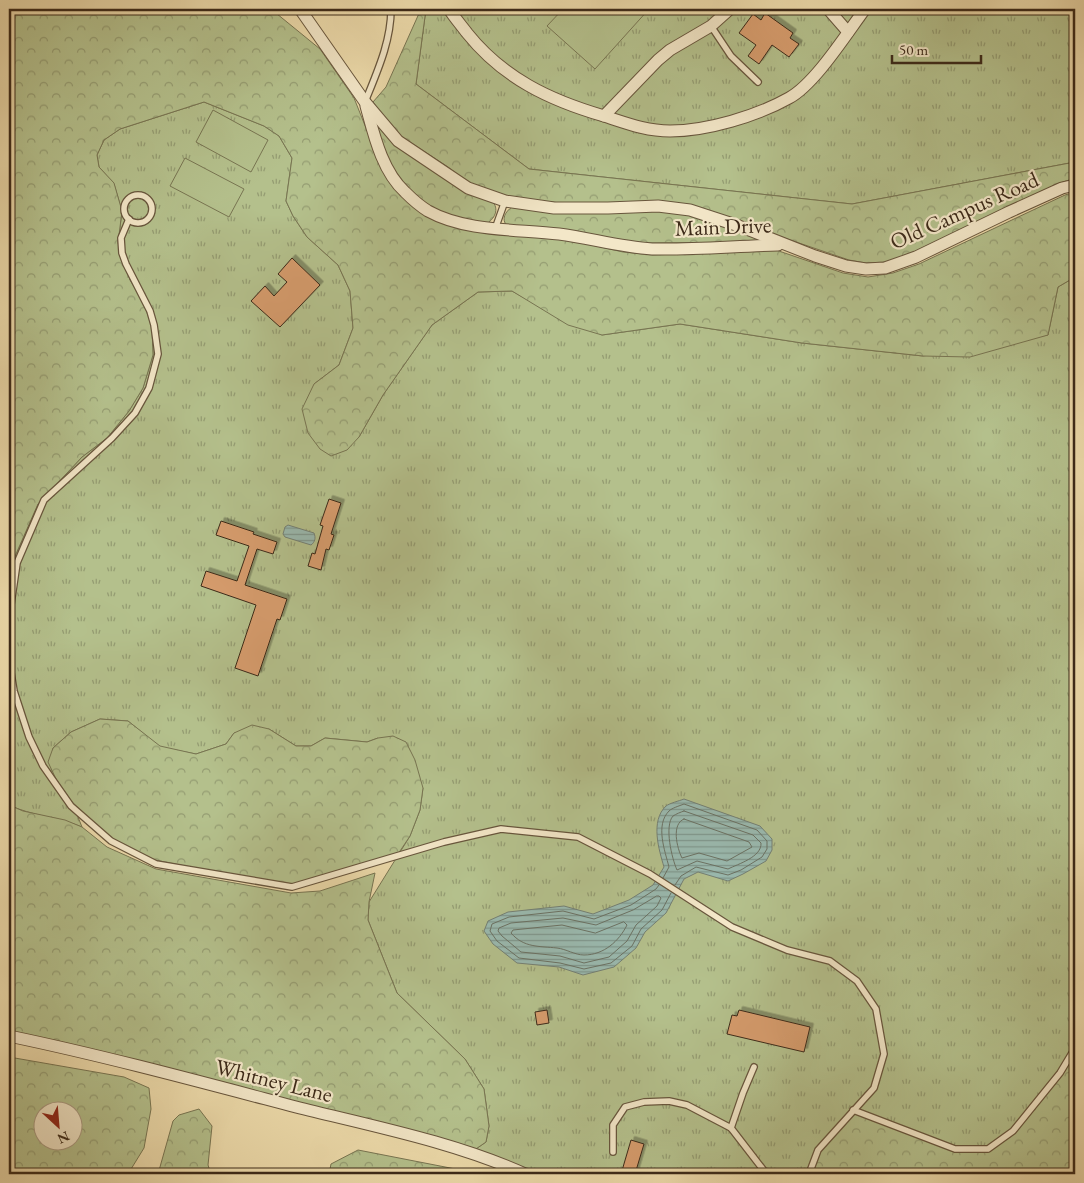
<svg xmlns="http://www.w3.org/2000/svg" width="1084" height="1183" viewBox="0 0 1084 1183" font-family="'EB Garamond',serif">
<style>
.grass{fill:url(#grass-tufts);stroke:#787552}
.forest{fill:url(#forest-crowns);stroke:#787552;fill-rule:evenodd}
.park{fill:#b4c08c;stroke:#787552}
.water{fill:url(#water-rules);stroke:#748074}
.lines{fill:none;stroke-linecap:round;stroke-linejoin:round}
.shore{stroke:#6b7264;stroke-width:1}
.building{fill:#d69c6d;stroke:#3c2a19;filter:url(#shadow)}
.lane-casing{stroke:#68563d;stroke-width:8}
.street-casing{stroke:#68563d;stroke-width:13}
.lane{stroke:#f3e7c8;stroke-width:5.5}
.street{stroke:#f3e7c8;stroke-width:11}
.labels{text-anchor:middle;stroke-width:4.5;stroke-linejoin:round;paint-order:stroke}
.street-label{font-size:22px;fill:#3c2a19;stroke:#f3e7c8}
</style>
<defs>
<pattern id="grass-tufts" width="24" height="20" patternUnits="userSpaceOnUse" patternTransform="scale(1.25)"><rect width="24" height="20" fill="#b4c08c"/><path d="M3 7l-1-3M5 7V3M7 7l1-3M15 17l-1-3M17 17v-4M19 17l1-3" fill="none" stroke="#949c72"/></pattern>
<pattern id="forest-crowns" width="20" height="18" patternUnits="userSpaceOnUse" patternTransform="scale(1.25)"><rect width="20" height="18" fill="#b4c08c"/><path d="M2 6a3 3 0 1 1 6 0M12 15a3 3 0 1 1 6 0" fill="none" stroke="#949c72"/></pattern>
<pattern id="water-rules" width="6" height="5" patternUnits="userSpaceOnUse" patternTransform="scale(1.25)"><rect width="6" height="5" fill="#9abab0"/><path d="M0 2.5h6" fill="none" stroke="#7f978e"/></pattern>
<filter id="shadow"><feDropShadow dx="3.5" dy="-3.5" stdDeviation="0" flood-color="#0004"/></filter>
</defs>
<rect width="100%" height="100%" fill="#ecdaaa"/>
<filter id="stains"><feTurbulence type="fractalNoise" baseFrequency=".004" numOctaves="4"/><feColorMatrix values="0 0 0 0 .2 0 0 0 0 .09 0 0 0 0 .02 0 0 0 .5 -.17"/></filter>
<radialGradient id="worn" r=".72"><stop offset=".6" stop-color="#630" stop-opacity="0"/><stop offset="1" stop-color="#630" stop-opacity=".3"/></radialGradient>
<g class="grass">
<polygon points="426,9 1075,9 1075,162 852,204 529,169 416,84"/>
<path d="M204,102L264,126L279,136L292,158L286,201L293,216L307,237L338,265L350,291L353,328L339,365L314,384L359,437L383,395L432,325L478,292L512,291L535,304L602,335L680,324L802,343L923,356L1048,335L1058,287L1075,277V1048L1013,1131L988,1149L809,1174H525L470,1153L486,1142L489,1126L484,1089L465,1059L397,993L368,920L369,902L410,836L420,810L423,788L378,738L367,742L325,738L311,746H296L269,729L234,733L226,744L196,754L160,747L128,721L100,719L71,732L53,748L56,779L72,802L82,827C58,817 32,816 9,805V736L12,738L9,726V579L12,563L38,504L82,457L107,438L129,411L143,388L153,355L152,327L143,301L130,280L118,243L122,211L114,184L99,167L97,155L104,140L120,129Z"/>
</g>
<g class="forest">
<polygon points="9,9 271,9 320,49 354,98 384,173 399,194 423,214 570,240 623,252 653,255 776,250 843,273 868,277 893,273 919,264 1014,219 1065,195 1075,192 1075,277 1058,287 1048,335 970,357 923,356 802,343 680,324 602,335 568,325 512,291 478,292 432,325 383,395 359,437 347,450 331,456 320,449 308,433 302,409 314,384 339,365 353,328 350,291 338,265 307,237 293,216 286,201 292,158 279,136 264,126 204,102 120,129 104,140 97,155 99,167 114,183 122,211 118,243 130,280 143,301 152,327 153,355 143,388 129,411 107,438 82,457 38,504 12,563 9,579"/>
<polygon points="421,9 426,9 416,84 529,169 852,204 1075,162 1075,178 1057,184 916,251 887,262 866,263 849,260 702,210 571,204 503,197 471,185 448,167 393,131 373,102 386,87"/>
<path d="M371,116L493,202C500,211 493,221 484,225L436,211L404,190L387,163Z"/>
<path d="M512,207L672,211L690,214L770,242L637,243L507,226C501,219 505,212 512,207Z"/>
<polygon points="100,719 128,721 160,746 196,754 226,744 234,733 252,725 269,729 296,746 311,746 325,738 367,742 378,738 393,736 406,742 415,760 423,788 420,810 410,836 398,854 292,887 155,860 112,839 72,802 56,779 48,762 53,748 71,732"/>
<polygon points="9,805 23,811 65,820 82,827 107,847 156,869 291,893 320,891 375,873 369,902 368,920 397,993 465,1059 484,1089 489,1126 486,1142 470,1153 9,1036"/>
<polygon points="1075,1048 1075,1174 809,1174 818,1150 853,1110 955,1149 988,1149 1013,1131"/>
<path d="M9,1057L124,1077L149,1088L151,1109L144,1148L128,1174H9ZM42,1110H72V1140H42Z"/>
<polygon points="199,1109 212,1126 208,1165 211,1174 158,1174 173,1121 179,1115"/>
<polygon points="358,1150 481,1174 329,1174 331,1164"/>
</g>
<g class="park">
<polygon points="563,9 649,9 595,69 547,26"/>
<polygon points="213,110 268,140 251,172 196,142"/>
<polygon points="185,158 244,189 229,217 170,186"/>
</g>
<g class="water">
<path d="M288,525L314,533C316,538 315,542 311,545L285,537L283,534L285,527Z"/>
<path d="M684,799L760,826L772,839V850L766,861L743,874L728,881L698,872L684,879L666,913L645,932L636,948L614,967L583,975L559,967L517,963L493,944L484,931L488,921L508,912L564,906L593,914L629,900L653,885L664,867C659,850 650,821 666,806C670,803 679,801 684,799Z"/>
</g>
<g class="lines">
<g class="shore">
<path d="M684,811L753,835L761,843C762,857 738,864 728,869L697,861L677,870C672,859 664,826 673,816C676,814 681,812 684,811Z"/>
<path d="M684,819L749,842L752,847L727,861L699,853L682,858C677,848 671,824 684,819Z"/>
<path d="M663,878L669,867C665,851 655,825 669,811C672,808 679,806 684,804L757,830L767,841V849L762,857L741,870L728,875L696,867L681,876L675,885"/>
<polyline points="659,885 656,889 631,905 594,919 563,911 509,917 492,924 490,931 497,941 519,958 560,963 584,969 611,963 632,946 641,929 662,910 671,893"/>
<polygon points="657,896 659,896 661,898 657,906 636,925 627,941 609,957 584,963 560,956 521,952 502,936 498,931 499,928 511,923 563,918 596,925 633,910"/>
<path d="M624,922L627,925C619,941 604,955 584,955C575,955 566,949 557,948C539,946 524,948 511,933L513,930L562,925L595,933Z"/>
</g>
</g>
<g class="building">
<polygon points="765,13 793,33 790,38 799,44 789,57 772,45 759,64 748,56 756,45 739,33 753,14 761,20"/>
<polygon points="292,258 320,285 280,327 251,301 265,286 274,296 287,282 278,274"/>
<polygon points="329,499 341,503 331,534 334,535 329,550 326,549 321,570 308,566 312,553 315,554 323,526 320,525"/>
<polygon points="221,521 254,532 253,534 277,542 273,554 257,549 245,585 287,599 280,620 277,619 258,676 235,668 256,605 201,586 206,571 237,581 249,546 216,535"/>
<polygon points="547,1010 549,1023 537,1025 535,1012"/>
<polygon points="739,1010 810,1027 804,1052 727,1034 732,1015 737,1016"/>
<polygon points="631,1140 644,1144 635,1174 621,1174"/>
</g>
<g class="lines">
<g class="lane-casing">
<g id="lane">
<polyline points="711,26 731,56 758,82"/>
<path d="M365,102C377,72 391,42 391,9"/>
<circle cx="138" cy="209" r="14"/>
<polyline points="495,229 505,201"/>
<polyline points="9,618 17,563 44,500 112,438 135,413 149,388 158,354 154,325 150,311 126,264 122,253 121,238 129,219"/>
<polyline points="9,661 14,691 29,737 43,766 71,806 111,841 156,864 292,887 444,842 501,829 578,837 650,874 732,927 787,950 830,961 857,981 876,1009 884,1054 874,1088 818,1150 809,1174"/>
<polyline points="754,1067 743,1093 731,1128 765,1172 769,1174"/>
<polyline points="853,1110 955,1149 988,1149 1013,1131 1060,1073 1075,1048"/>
<polyline points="613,1152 613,1125 625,1107 644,1102 669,1101 687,1105 731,1128"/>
</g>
</g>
<g class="street-casing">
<g id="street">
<polyline points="300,9 365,102 398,141 468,188 505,201 554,208 608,208 658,206 690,210 739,226 815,256 846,266 866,269 885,268 916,257 1009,212 1062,188 1075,185"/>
<path d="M449,9C454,17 461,25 467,33C503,78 549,100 604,116C626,123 646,131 670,131C707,131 757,116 789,98C815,84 847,33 865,9"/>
<polyline points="828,9 848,32"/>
<path d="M366,106C374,135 382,171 405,192C411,198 420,206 428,211C466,232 517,229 559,234C590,238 620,247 652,249C694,250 736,246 778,245"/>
<polyline points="604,116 658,60 670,50 711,26 730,9"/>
<path d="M9,1036C105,1056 201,1082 296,1107C372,1126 454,1142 525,1174"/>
</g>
</g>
<use href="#lane" class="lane"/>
<use href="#street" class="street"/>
</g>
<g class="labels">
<g class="street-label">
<text transform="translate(964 210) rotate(-24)" y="8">Old Campus Road</text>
<text transform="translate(723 226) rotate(-2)" y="8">Main Drive</text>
<text transform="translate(274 1080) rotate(14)" y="8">Whitney Lane</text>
</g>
</g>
<rect width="1084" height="1183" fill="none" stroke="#ecdaaa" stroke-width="30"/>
<rect x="10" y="10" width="1064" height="1163" fill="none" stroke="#3c2a19" stroke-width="2.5"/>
<rect x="15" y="15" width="1054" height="1153" fill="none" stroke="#3c2a19"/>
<g transform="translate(58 1126) rotate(154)"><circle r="24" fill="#f3e7c8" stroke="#aa9b82"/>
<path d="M0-4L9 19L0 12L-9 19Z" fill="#8f2418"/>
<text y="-8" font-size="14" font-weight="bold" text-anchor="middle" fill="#3c2a19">N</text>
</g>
<path d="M892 55v8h89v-8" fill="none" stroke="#3c2a19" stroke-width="2.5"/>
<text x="899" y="55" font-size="15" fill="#3c2a19" stroke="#f3e7c8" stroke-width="4" paint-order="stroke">50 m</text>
<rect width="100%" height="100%" filter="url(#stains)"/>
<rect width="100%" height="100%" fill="url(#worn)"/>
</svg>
